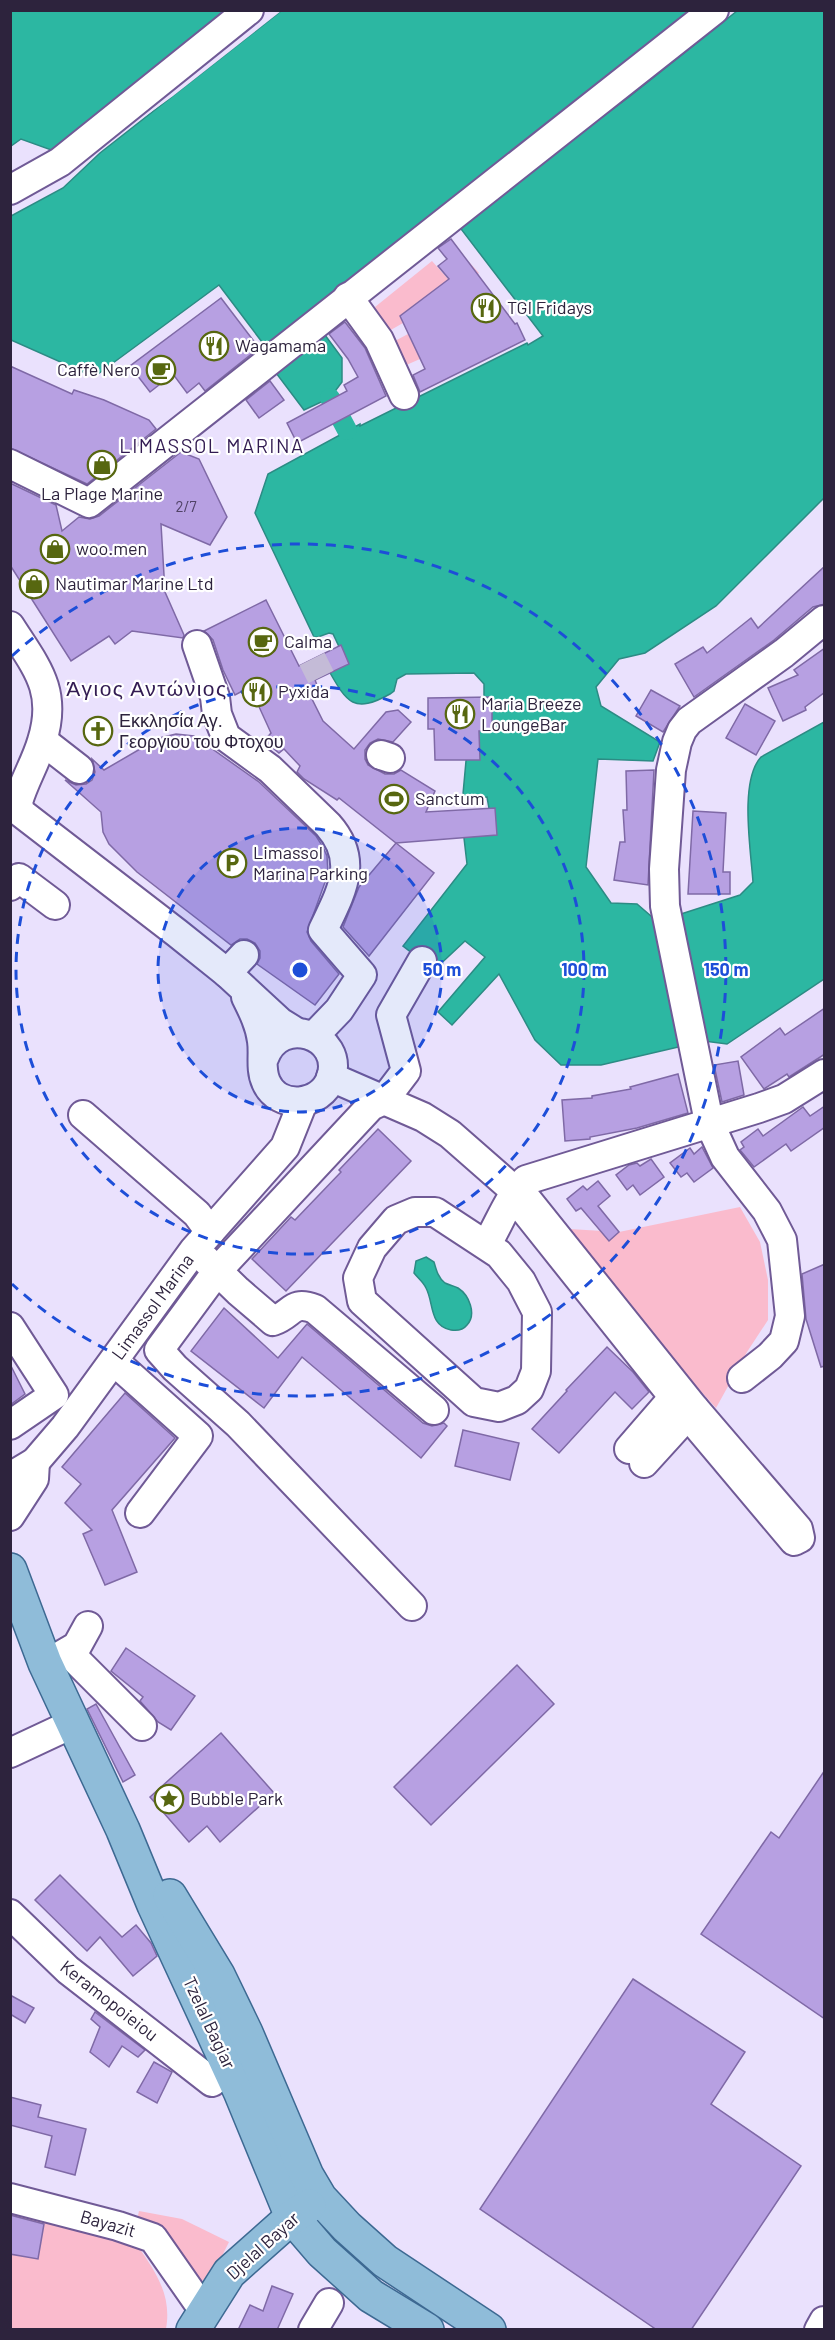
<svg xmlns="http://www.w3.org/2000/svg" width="835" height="2340" viewBox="0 0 835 2340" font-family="Barlow,sans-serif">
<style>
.green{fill:#fabbcd}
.water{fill:#2cb7a2;stroke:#2c8b84;stroke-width:1.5}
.pier{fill:#eae1fd}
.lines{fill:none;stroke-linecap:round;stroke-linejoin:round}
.canal{stroke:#2cb7a2;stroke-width:20}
.building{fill:#b7a0e2;stroke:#7f69a6;stroke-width:1.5}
.minor-tunnel{stroke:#c4bbd7;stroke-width:28;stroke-dasharray:28 14;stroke-linecap:butt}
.minor-casing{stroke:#705a96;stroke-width:32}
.major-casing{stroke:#3d6992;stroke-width:36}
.minor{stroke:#fff;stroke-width:28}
.major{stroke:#8fbcd9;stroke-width:33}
.ring{fill:none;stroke:#1d4ed8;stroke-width:3;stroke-dasharray:10 8}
.labels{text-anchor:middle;stroke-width:4.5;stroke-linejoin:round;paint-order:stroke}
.number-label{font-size:15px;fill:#504266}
.poi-label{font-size:18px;fill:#2d233d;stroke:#fff;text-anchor:start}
.street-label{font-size:18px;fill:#2d233d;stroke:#fff}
.neighbourhood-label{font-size:20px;letter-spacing:1.5px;fill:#321b52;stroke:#fff}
.quarter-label{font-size:21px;letter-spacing:1.5px;fill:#321b52;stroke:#fff}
.centre{fill:#1d4ed8;stroke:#fff;stroke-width:3}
.ring-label{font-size:18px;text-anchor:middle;font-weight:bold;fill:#1d4ed8;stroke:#fff;stroke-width:4.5;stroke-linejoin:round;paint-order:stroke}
</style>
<rect width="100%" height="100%" fill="#eae1fd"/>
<g class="green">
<polygon points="432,261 448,279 469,262 479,273 452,294 400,316 403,323 389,331 375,307"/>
<polygon points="408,334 420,359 404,366 393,342"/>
<polygon points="740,1207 760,1242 768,1280 768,1320 747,1352 716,1408 553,1228 619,1232"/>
<path d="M10,2211L138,2246C156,2273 172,2295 166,2329H11Z"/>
<polygon points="139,2211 182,2219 229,2242 213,2274 197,2284 137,2220"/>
</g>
<g class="water">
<polygon points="11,11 224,11 54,151 21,139 11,146"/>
<polygon points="281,11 701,11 276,346 262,342 219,285 94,377 11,340 11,216 63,188 100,153"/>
<path d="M737,11H824V498L716,606L645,653L619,659L596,687L601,706L660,742L653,761L598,759L586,867L611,903L637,904L651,916L681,914L740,895L753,882C751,851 739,781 761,757L824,722V979L727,1044L704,1041L601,1065H561L535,1040L499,974L452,1025L438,1012L485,957L465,941L434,970L403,946L467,864L464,838L469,832L492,825L487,797L468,798L463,794L466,761L484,717V684L474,673L406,674L397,679L394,691L390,694C354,714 347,703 329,671L342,653L333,634L329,633L318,637H314L255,513L268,474L360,424V426L527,343L528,345L543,336L458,225L629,97Z"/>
<polygon points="322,331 342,358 342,382 330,398 304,410 273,369"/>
<path d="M426,1257L434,1262C436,1269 438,1278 445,1283C449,1285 454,1286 458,1288C469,1295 477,1314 467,1325C463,1330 457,1331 451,1330C429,1326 434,1303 426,1288C424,1283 418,1278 414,1273L416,1261Z"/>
</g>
<polygon class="pier" points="276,10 281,11 173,96 100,149"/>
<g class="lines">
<polyline class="canal" points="330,398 347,430"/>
</g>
<g class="building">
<polygon points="451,239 515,324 517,323 525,340 420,392 413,375 425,369 400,316 449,279 438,266 447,259 438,248"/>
<polygon points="221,298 259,348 205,391 199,383 187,393 173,374 150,392 130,366"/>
<polygon points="345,322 365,348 386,396 297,443 287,423 347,391 344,385 358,377 348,359 329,334"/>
<polygon points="10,366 72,394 74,390 104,400 149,420 156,429 87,484 10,448"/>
<polygon points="270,381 284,400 259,418 246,400"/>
<polygon points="181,452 199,459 227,517 210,545 161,524 165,592 184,635 183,638 132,631 115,644 109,636 71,661 10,565 10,483 56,505 62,531 79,517 90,519 99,516"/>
<polygon points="825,566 825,604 813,607 774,640 694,697 675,664 703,647 707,653 751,618 758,628"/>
<polygon points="266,600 299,666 341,645 349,664 315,680 321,695 312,699 323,721 354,749 386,712 398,710 411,722 393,742 378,739 370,743 365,750 365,759 368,765 385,774 394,774 401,770 435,791 426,812 495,808 497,835 396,843 339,798 337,800 304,779 297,772 300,766 284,749 279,753 264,741 271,733 250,687 235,695 223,670 213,640 204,631"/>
<polygon points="825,648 825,692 805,707 806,710 783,721 768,688 798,675 794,670"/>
<polygon points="651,690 680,706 663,732 636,716"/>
<polygon points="492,697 492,731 479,731 480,760 435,760 434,729 428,729 428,698"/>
<polygon points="745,704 775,721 756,755 726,738"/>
<polygon points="176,734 194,736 259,782 316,836 323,847 327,856 328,874 307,932 311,941 339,974 315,1005 257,964 260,958 260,951 255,943 247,939 240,939 231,945 137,872 109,844 103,832 101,812 65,780 76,785 86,784 92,780 95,772 92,759 104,770 159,738"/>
<polygon points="654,770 648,885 614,880 620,842 625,842 623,810 627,810 626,771"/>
<polygon points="693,811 726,813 723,872 730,872 730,894 688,894"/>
<polygon points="396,843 434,873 369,956 343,927 359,887"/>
<polygon points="825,1008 825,1054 789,1077 787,1074 764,1089 741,1057 780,1028 785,1035"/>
<polygon points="738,1061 744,1095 722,1102 714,1065"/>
<polygon points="678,1074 688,1113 637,1128 590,1137 590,1139 565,1141 562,1100 592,1098 592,1096 631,1089 630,1087"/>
<polygon points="825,1106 825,1127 791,1151 786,1144 754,1167 740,1150 744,1147 741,1142 758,1129 763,1136 803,1107 810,1116"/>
<polygon points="378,1129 411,1161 286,1291 252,1259 291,1217 295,1220 341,1172 339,1170"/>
<polygon points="702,1147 713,1168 694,1182 687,1173 681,1177 670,1163 690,1148 694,1154"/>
<polygon points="651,1159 664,1177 640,1195 633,1185 627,1190 616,1175 629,1165 637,1163 640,1166"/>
<polygon points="598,1181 610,1196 598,1206 619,1232 609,1241 581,1208 576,1211 567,1199 583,1186 587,1190"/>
<polygon points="825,1264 825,1366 821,1367 806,1319 802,1274"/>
<polygon points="224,1308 278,1358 307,1324 423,1423 432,1426 444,1423 447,1426 421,1458 302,1357 264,1408 191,1351"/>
<polygon points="607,1347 633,1372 649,1392 632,1409 615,1392 559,1453 532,1429 567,1391 566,1390"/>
<polygon points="10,1364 25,1394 10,1405"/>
<polygon points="125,1393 175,1438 112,1510 137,1572 105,1585 83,1534 92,1530 65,1503 81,1484 62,1467"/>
<polygon points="463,1430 519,1443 510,1480 455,1466"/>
<polygon points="126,1648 195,1696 171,1730 158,1722 140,1701 143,1697 111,1671"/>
<polygon points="517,1665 554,1704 431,1825 394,1787"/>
<polygon points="96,1704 135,1775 123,1782 87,1709"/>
<polygon points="221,1733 274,1793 220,1842 207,1826 189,1842 150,1797"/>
<polygon points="825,1770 825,2019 701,1934 771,1832 779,1838"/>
<polygon points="60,1875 122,1937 136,1925 151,1943 157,1956 133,1976 100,1937 87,1951 35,1900"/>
<polygon points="633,1979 745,2052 711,2104 801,2166 691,2330 657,2330 480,2209"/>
<polygon points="10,1995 34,2008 25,2023 10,2014"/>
<polygon points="95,2012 145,2050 138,2057 122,2046 109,2067 90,2052 100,2027 91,2019"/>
<polygon points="154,2062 172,2072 157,2103 137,2092"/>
<polygon points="10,2097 41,2105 38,2117 86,2129 75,2175 45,2167 52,2136 10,2125"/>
<polygon points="10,2215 44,2224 38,2259 10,2254"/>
<polygon points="272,2286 293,2294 277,2330 238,2330 250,2305 263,2311"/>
</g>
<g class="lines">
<polyline class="minor-tunnel" points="312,659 321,677"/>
<g class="minor-casing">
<g id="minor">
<polyline points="10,190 60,162 249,10"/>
<polyline points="348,297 379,340 404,395"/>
<polyline points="10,464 89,503 714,10"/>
<path d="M10,626C36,667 58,690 42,741C36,762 24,781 18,802L20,812L177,933L227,973L280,1022L296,1032"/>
<path d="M197,645L215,697L217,714L226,737L270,769L328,825C360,861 341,892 323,930L362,975L339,1010L314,1036"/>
<polyline points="43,741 79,769"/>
<polyline points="381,755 390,758"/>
<polyline points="10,886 19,878 55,905"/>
<polyline points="227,973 244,955"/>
<path d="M246,997C253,1011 260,1025 262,1041C264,1054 260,1069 266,1082C278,1110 321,1107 331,1078C345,1035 280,1013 264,1058"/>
<polyline points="331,1077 423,1117 450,1134 515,1191 525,1197 694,1408 798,1529 800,1538 794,1541 688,1415 519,1203 515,1191"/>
<polyline points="83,1115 197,1214 210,1232"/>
<polygon points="415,1212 435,1212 499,1254 521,1281 537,1312 536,1371 529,1389 517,1400 499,1407 474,1402 362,1301 358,1278 372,1248 396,1220"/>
<path d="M487,1244C500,1222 508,1198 526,1180L759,1108L784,1099L824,1074"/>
<path d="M205,1259L238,1291L273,1321C293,1314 291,1300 315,1309L434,1410"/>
<polyline points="10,1327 54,1395 10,1425"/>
<polyline points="114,1361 198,1436 140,1513"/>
<polyline points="742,1378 770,1356 784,1341 790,1316 782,1240 767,1211 725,1157 709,1122 665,906 664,869 671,770 677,742 682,730 689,721 784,653 824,620"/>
<polyline points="629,1449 674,1397"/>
<polyline points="644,1463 694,1408"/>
<polyline points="10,1477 35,1462 65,1427 194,1250 285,1147 303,1102"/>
<polyline points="10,1516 34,1479 35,1462"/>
<polyline points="412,1606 238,1424 175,1368 159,1350 218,1270 371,1106 384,1100 406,1071 391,1015 422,961"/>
<polyline points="68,1652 142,1726"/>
<polyline points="53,1660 77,1646 88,1626"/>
<polyline points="10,1753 72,1724"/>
<polyline points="10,1914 68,1970 212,2082"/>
<polyline points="10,2198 118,2226 153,2238 204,2311"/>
<polyline points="313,2330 329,2303"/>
<polyline points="819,2330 824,2321"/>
</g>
</g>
<g class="major-casing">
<g id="major">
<polyline points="10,1570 45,1663 123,1830 154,1905 240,2091 292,2217 322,2252 371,2296 427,2330"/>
<polyline points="170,1896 218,1975 246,2033 307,2176 320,2198 347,2227 385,2261 489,2330"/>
<polyline points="193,2330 229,2273 292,2217 309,2206"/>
</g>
</g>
<use href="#minor" class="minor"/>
<use href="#major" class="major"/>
</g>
<circle cx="300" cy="970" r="142" fill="#1d4ed8" fill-opacity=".12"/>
<g class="ring">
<circle cx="300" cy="970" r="142"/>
<circle cx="300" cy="970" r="284"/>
<path d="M12 656A426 426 0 1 1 12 1284"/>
</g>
<defs>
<g id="restaurant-ring" transform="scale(1.5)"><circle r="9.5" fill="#fff" stroke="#576710" stroke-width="1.5"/><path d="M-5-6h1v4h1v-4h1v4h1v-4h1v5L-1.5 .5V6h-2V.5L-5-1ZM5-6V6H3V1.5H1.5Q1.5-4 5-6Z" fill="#576710"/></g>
<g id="cafe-ring" transform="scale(1.5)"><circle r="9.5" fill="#fff" stroke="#576710" stroke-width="1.5"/><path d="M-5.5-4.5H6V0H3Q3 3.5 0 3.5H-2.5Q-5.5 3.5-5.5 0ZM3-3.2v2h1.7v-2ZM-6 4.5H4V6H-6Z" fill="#576710"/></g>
<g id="shop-ring" transform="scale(1.5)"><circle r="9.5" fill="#fff" stroke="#576710" stroke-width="1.5"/><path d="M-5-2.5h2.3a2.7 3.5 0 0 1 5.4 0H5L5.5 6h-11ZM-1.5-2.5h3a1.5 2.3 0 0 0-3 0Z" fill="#576710"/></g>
<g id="church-ring" transform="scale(1.5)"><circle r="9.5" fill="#fff" stroke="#576710" stroke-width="1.5"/><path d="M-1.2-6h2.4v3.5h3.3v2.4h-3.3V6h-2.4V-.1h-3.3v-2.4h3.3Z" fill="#576710"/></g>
<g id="stadium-ring" transform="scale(1.5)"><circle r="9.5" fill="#fff" stroke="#576710" stroke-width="1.5"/><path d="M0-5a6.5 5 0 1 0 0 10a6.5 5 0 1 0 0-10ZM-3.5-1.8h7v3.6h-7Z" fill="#576710"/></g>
<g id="parking-ring" transform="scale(1.5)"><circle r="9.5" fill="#fff" stroke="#576710" stroke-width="1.5"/><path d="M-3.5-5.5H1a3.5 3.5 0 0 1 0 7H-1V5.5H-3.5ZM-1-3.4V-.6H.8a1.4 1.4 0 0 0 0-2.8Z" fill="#576710"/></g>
<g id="sight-ring" transform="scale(1.5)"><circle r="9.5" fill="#fff" stroke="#576710" stroke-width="1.5"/><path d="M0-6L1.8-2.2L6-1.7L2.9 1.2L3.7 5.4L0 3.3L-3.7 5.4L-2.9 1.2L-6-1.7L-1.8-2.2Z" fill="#576710"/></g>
</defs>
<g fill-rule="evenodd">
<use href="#restaurant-ring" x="486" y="308"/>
<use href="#restaurant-ring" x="214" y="346"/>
<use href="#cafe-ring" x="161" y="370"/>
<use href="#shop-ring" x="102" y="465"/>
<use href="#shop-ring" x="55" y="549"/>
<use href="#shop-ring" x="34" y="584"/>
<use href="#cafe-ring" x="263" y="642"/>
<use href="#restaurant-ring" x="257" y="692"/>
<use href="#restaurant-ring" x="460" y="714"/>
<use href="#church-ring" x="98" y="731"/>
<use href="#stadium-ring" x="394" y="799"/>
<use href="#parking-ring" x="232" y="863"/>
<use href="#sight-ring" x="169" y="1799"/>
</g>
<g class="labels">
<g class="number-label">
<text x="186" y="512">2/7</text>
</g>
<g class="poi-label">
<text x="507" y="314">TGI Fridays</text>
<text x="235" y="352">Wagamama</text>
<text x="140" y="376" text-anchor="end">Caffè Nero</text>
<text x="102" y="500" text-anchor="middle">La Plage Marine</text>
<text x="76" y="555">woo.men</text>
<text x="55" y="590">Nautimar Marine Ltd</text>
<text x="284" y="648">Calma</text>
<text x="278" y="698">Pyxida</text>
<text x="481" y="710">Maria Breeze<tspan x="481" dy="21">LoungeBar</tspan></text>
<text x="119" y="727">Εκκλησία Αγ.<tspan x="119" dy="21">Γεοργιου του Φτοχου</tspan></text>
<text x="415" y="805">Sanctum</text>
<text x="253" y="859">Limassol<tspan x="253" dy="21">Marina Parking</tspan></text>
<text x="190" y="1805">Bubble Park</text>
</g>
<g class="street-label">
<text transform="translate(153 1307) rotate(-54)" y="6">Limassol Marina</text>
<text transform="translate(109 2001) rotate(38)" y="6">Keramopoieiou</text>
<text transform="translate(209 2023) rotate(65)" y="6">Tzelal Bagiar</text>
<text transform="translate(108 2224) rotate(16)" y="6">Bayazit</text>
<text transform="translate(263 2246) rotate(-42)" y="6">Djelal Bayar</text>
</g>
<g class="neighbourhood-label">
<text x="212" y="453">LIMASSOL MARINA</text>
</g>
<g class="quarter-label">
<text x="147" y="696">Άγιος Αντώνιος</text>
</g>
</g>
<circle cx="300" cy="970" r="9" class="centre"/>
<g class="ring-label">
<text x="442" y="976">50 m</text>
<text x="584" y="976">100 m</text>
<text x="726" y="976">150 m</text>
</g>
<rect width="835" height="2340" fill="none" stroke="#2d233d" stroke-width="24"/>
</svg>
